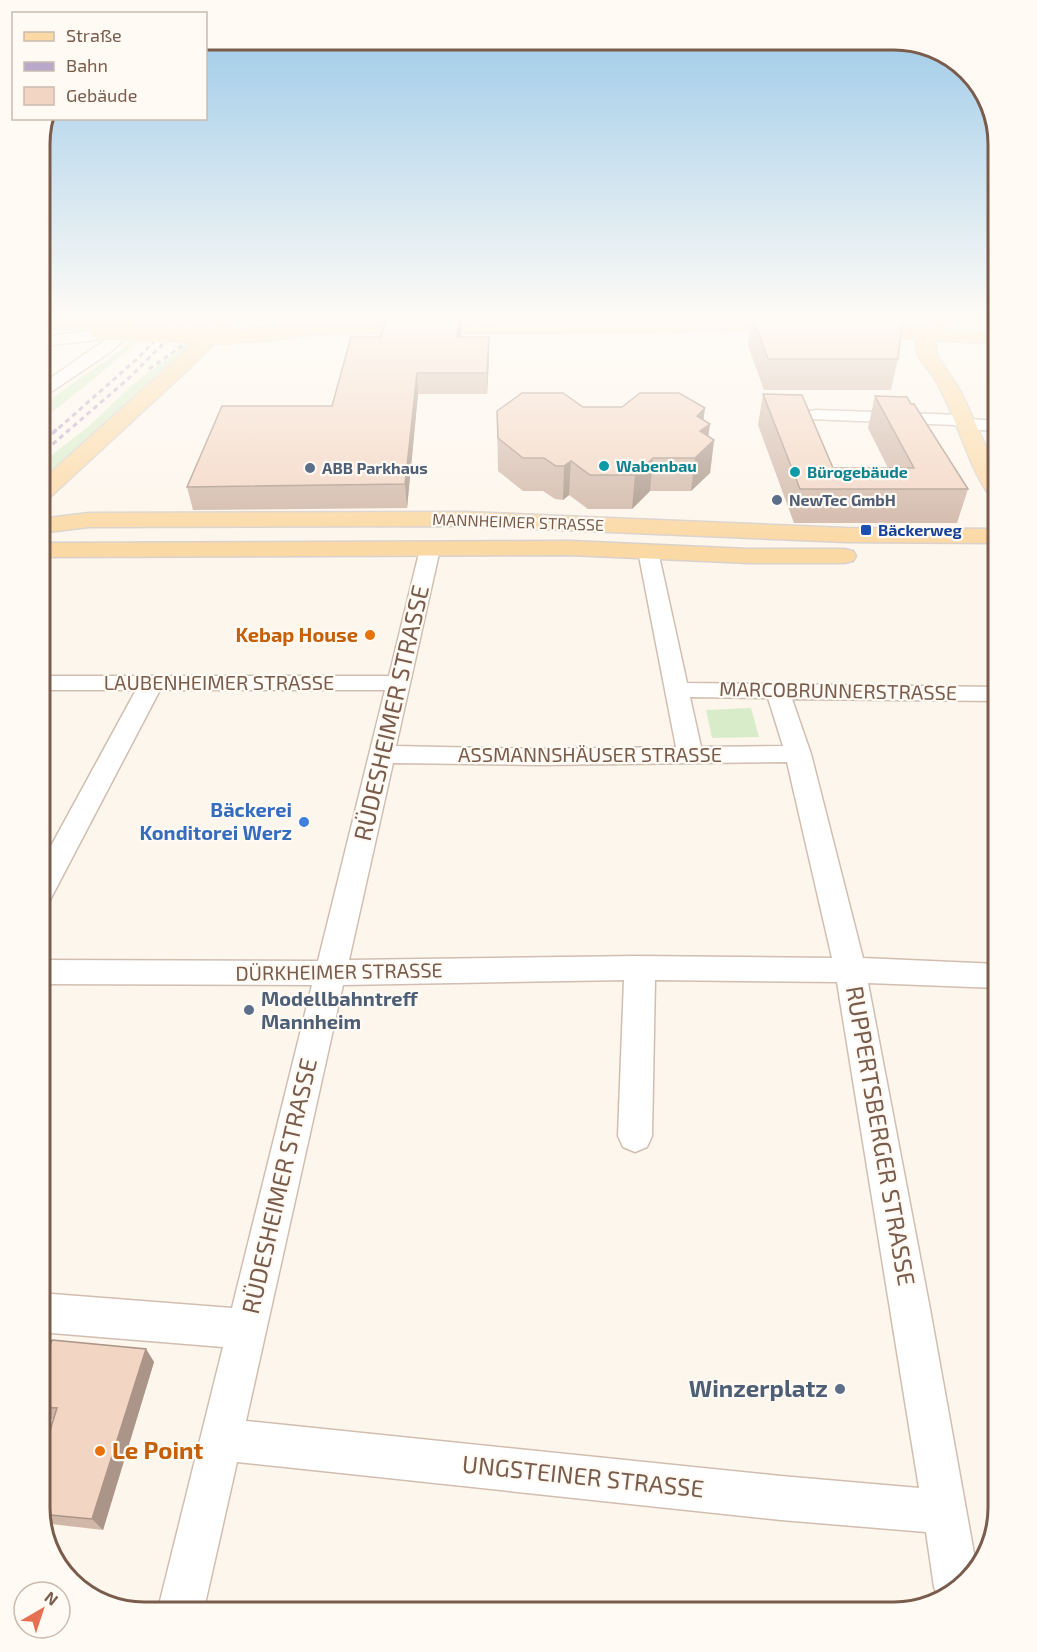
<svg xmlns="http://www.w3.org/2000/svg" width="1037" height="1652" viewBox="0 0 1037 1652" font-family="'Exo 2',sans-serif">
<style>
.green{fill:#d8ecc9}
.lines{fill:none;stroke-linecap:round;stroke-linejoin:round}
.minor-casing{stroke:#d1beb0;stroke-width:3}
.major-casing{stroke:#dad1cd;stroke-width:3}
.minor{fill:#fff;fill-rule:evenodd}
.major{fill:#fbd9a5;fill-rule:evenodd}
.rail{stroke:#b9a8c9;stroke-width:3;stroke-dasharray:5 4;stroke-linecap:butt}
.major-bridge-casing{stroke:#dad1cd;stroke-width:21;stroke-linecap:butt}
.major-bridge{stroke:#fbd9a5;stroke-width:20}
.wall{fill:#d1b7a8}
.shaded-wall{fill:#aa9588}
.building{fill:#f3d5c3;stroke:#aa9588;stroke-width:1.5}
.culture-dot{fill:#0f9aa8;stroke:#fffaf3;stroke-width:2}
.service-dot{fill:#5c6f8a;stroke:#fffaf3;stroke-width:2}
.transit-dot{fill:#1a4fb4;stroke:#fffaf3;stroke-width:2}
.food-dot{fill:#e8710a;stroke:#fffaf3;stroke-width:2}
.shop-dot{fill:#3f7fe0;stroke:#fffaf3;stroke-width:2}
.labels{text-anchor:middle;stroke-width:4.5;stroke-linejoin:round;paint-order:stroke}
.far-culture-label{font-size:16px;font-weight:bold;fill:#0d838f;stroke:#fffaf3;text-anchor:start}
.far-service-label{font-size:16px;font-weight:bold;fill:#4e5e75;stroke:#fffaf3;text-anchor:start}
.far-street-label{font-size:16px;fill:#7a5c4d;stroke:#fffaf3}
.far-transit-label{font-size:16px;font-weight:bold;fill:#164399;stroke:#fffaf3;text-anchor:start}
.food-label{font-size:20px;font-weight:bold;fill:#c56008;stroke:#fffaf3;text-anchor:end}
.street-label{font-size:20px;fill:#7a5c4d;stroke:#fffaf3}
.shop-label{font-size:20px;font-weight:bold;fill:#366cbe;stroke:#fffaf3;text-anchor:end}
.service-label{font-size:20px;font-weight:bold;fill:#4e5e75;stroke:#fffaf3;text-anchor:start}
.near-street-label{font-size:24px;fill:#7a5c4d;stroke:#fffaf3}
.near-service-label{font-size:24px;font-weight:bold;fill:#4e5e75;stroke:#fffaf3;text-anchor:end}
.near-food-label{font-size:24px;font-weight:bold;fill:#c56008;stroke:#fffaf3;text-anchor:start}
.rim{fill:none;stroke:#7a5c4d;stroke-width:3}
</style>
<rect width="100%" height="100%" fill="#fdf6ec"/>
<g class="green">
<polygon points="149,326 153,327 128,351 39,423 39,407 121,350"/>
<polygon points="203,332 104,428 39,482 39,465 88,427 132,385"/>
<polygon points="751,708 759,737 712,738 706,710"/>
</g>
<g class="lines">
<g class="minor-casing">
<g id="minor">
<path d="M137,314H153L109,353L45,396L39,398V386L111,336L89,341L53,345L48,343L45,340L48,337C79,329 112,336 137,314Z"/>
<polygon points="816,410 962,415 970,419 998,421 998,431 963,429 955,425 810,419 808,415 810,411"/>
<path d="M430,543L437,545L440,549L396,746L539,749L676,747L638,551L641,547H655L658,551L687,683L998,687V701L792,699L811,754L863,958L998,964V988L868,983L930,1309L977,1570L940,1602L934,1587L926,1532L781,1520L237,1462L203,1613H157L223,1347L39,1332V1293L232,1308L312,985L39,984V960L318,961L385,690H160L49,902L39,905V868L136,690H39V676H389L420,549L423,545ZM690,697L768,698L783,746L701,747ZM787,762L832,958L637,956L349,960L393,763L539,765ZM624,980L618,1136L623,1147L635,1152L647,1147L652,1136L655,980L837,982L919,1488L781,1476L246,1421L343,985Z"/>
</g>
</g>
<g class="major-casing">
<g id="major">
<polygon points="218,314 236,314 216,341 194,364 47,500 39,502 39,483 180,356 204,333"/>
<polygon points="39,317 102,321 108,322 111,326 108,330 102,331 39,327"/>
<path d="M942,317L948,318L951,322L943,330L998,334V344L935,340L937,355L961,392L998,473V498L990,496C965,460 957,416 935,379C927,366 912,356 917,339L856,334L850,333L847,329L850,325L856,324L924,328L936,318Z"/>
<path d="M796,321L802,322L805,326L802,330L317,334C288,337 253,346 225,339L222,335L225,331L231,330L317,324Z"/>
<polygon points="466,512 846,528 998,529 998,543 846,542 466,526 89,527 39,533 39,519 89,513"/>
<polygon points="570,541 749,549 844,549 853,551 856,556 853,561 844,563 749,563 570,555 39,557 39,543"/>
</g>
</g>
<use href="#minor" class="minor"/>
<use href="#major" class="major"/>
<g class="rail">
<polyline points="919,314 998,321"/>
<polyline points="149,369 192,339 216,314"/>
<polyline points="52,434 138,358 181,314"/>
<polyline points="39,444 57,429"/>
<polyline points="39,456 129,378 193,314"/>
</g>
<g class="major-bridge-casing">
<polyline id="major-bridge" points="100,329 231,335"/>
</g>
<use href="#major-bridge" class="major-bridge"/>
</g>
<g class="wall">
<polygon points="752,316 898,359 891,390 764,390 748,346"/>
<polygon points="461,337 489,358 487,394 418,394 407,508 193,510 187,487 332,406"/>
<polygon points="763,394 833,468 888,468 868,428 875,396 968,489 957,523 794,523 758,425"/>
<polygon points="583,407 705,408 703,420 708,436 714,440 710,473 691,491 650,491 632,509 588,509 569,495 563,500 555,499 543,491 523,491 498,471 497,411"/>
<polygon points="146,1349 154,1362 103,1530 42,1523 39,1509 43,1453 53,1419 42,1419 39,1415 39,1380"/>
</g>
<g class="shaded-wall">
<polygon points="461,317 461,337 457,337"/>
<polygon points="489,337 489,358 487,394 487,373"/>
<polygon points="417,373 418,394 407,508 405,484"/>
<polygon points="705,408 702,430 710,424 707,447 714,440 710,473 691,491 695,458 697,416"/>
<polygon points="653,458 650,491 632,509 635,475"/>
<polygon points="571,461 569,495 563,500 564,466"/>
<polygon points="146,1349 154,1362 103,1530 92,1519"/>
</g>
<g class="building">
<polygon points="752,316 903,316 898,359 768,359"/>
<polygon points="386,317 461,317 457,337 489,337 487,373 417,373 405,484 187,487 222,406 332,406 351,337 381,337"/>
<polygon points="522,393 563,393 583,407 622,407 640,393 679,393 705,408 697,416 710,424 700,431 714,440 695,458 653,458 635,475 590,475 571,461 564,466 556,466 544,458 523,458 498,438 497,411"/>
<polygon points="763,394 802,395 833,468 914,468 875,396 907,397 911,404 914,404 968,489 800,489"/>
<polygon points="52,1340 146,1349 92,1519 40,1514 39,1509 39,1453 43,1453 57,1408 39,1407 39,1380"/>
</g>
<linearGradient id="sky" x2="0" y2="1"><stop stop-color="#97c7e8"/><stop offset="0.58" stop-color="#fefbf6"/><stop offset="1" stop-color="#fefbf6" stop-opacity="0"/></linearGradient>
<rect width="1037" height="545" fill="url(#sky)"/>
<g class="culture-dot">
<circle cx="604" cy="466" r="6"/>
<circle cx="795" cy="472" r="6"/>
</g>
<g class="service-dot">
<circle cx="310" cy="468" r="6"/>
<circle cx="777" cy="500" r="6"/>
<circle cx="249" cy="1010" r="6"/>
<circle cx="840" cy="1389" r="6"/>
</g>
<rect class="transit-dot" x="860" y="524" width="12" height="12" rx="3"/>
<g class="food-dot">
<circle cx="370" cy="635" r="6"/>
<circle cx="100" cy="1451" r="6"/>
</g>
<circle class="shop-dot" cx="304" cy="822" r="6"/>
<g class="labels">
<g class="far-culture-label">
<text x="616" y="472">Wabenbau</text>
<text x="807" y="478">Bürogebäude</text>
</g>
<g class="far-service-label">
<text x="322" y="474">ABB Parkhaus</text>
<text x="789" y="506">NewTec GmbH</text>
</g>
<g class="far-street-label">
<text transform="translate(518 522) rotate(2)" y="6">MANNHEIMER STRASSE</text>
</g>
<g class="far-transit-label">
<text x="878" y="536">Bäckerweg</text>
</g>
<g class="food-label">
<text x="358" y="642">Kebap House</text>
</g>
<g class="street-label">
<text x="219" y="690">LAUBENHEIMER STRASSE</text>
<text transform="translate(838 691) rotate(1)" y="7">MARCOBRUNNERSTRASSE</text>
<text x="590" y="762">ASSMANNSHÄUSER STRASSE</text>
<text transform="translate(339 972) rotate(-1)" y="7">DÜRKHEIMER STRASSE</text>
</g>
<g class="shop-label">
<text x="292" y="817">Bäckerei<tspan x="292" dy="23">Konditorei Werz</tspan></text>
</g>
<g class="service-label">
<text x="261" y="1006">Modellbahntreff<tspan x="261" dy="23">Mannheim</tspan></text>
</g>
<g class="near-street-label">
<text transform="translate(392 713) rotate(-77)" y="8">RÜDESHEIMER STRASSE</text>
<text transform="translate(880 1136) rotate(80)" y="8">RUPPERTSBERGER STRASSE</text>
<text transform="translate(280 1186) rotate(-77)" y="8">RÜDESHEIMER STRASSE</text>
<text transform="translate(583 1477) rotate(6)" y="8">UNGSTEINER STRASSE</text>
</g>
<g class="near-service-label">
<text x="828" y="1397">Winzerplatz</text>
</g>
<g class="near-food-label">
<text x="112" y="1459">Le Point</text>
</g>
</g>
<path d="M0 0H1037V1652H0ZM144 50H894A94 94 0 0 1 988 144V1508A94 94 0 0 1 894 1602H144A94 94 0 0 1 50 1508V144A94 94 0 0 1 144 50Z" fill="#fffaf3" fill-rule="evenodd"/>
<path class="rim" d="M144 50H894A94 94 0 0 1 988 144V1508A94 94 0 0 1 894 1602H144A94 94 0 0 1 50 1508V144A94 94 0 0 1 144 50Z"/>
<rect x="12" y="12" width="195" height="108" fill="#fffaf3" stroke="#cabbb1" stroke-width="1.5"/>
<rect x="24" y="32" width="30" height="9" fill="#fbd9a5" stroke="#cabbb1" stroke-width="1.5"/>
<text x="66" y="42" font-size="18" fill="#7a5c4d">Straße</text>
<rect x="24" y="62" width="30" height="9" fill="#b9a8c9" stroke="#cabbb1" stroke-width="1.5"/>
<text x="66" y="72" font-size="18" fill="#7a5c4d">Bahn</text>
<rect x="24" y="87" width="30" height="18" fill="#f3d5c3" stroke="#cabbb1" stroke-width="1.5"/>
<text x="66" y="102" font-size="18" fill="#7a5c4d">Gebäude</text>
<g transform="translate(42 1610) rotate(39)"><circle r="28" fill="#fffaf3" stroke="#cabbb1" stroke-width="1.5"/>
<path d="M0-4.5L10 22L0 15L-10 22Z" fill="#e76f51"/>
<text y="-9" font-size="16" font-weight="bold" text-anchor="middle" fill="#7a5c4d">N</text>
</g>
</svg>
